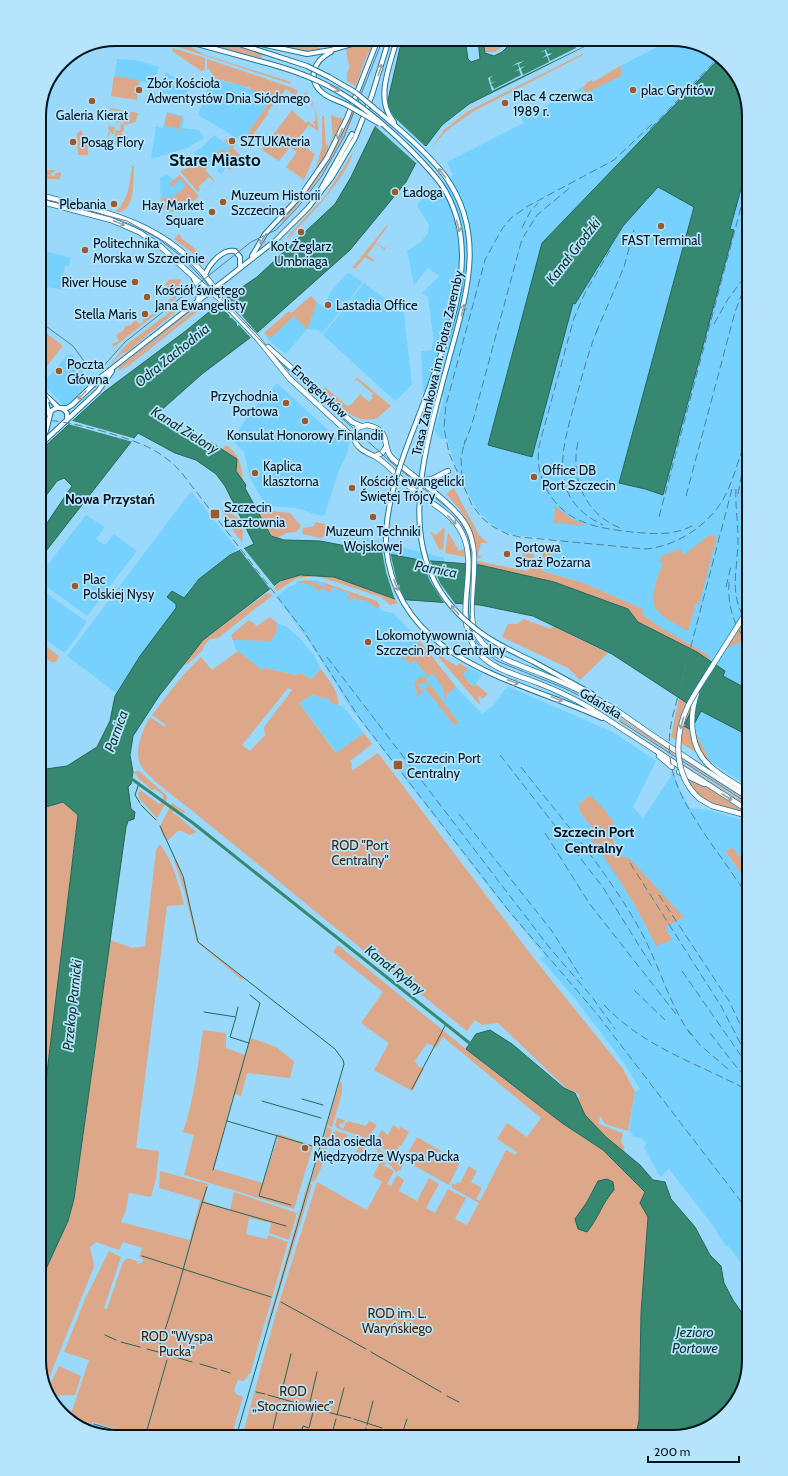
<svg xmlns="http://www.w3.org/2000/svg" width="788" height="1476" viewBox="0 0 788 1476" font-family="Cabin,sans-serif">
<style>
.built{fill:#76d1ff;fill-rule:evenodd}
.green{fill:#dca889;fill-rule:evenodd}
.water{fill:#368871;stroke:#266559}
.pier{fill:#9ad9fb}
.lines{fill:none;stroke-linecap:round;stroke-linejoin:round}
.stream{stroke:#266559;stroke-width:1}
.canal{stroke:#368871;stroke-width:3}
.secondary-casing{stroke:#1d769c;stroke-width:6}
.primary-casing{stroke:#1d769c;stroke-width:6}
.secondary{stroke:#fff;stroke-width:4}
.primary{stroke:#fff;stroke-width:4.5}
.tram{stroke:#547f97;stroke-width:1}
.rail{stroke:#547f97;stroke-width:1;stroke-dasharray:8 4;stroke-linecap:butt}
.secondary-bridge-casing{stroke:#1d769c;stroke-width:6;stroke-linecap:butt}
.primary-bridge-casing{stroke:#1d769c;stroke-width:6;stroke-linecap:butt}
.secondary-bridge{stroke:#fff;stroke-width:4}
.primary-bridge{stroke:#fff;stroke-width:4.5}
.oneway{stroke:#99a1a6}
.poi-dot{fill:#9d592b;stroke:#b6e4fd;stroke-width:1.5}
.labels{text-anchor:middle;stroke-width:3.5;stroke-linejoin:round;paint-order:stroke}
.poi-label{font-size:13px;fill:#001420;stroke:#b6e4fd;text-anchor:start}
.street-label{font-size:13px;fill:#001420;stroke:#b6e4fd}
.park-label{font-size:13px;fill:#4a2307;stroke:#b6e4fd}
.water-label{font-size:14px;font-style:italic;fill:#0f342a;stroke:#b6e4fd}
.neighbourhood-label{font-size:14px;font-weight:bold;fill:#001420;stroke:#b6e4fd}
.district-label{font-size:17px;font-weight:bold;fill:#001420;stroke:#b6e4fd}
.rim{fill:none;stroke:#001420;stroke-width:2}
</style>
<rect width="100%" height="100%" fill="#9ad9fb"/>
<g class="built">
<polygon points="673,39 715,52 720,58 623,161 618,163 488,445 532,457 573,303 575,304 623,226 658,186 694,206 619,483 663,495 734,231 730,229 749,156 749,690 722,676 725,671 708,659 710,656 660,627 642,614 643,609 584,583 542,570 539,564 558,551 559,540 515,535 505,532 490,523 477,510 465,487 463,476 460,476 454,462 447,439 441,439 436,434 435,430 444,397 423,392 421,351 432,350 432,343 434,343 428,297 422,293 439,276 428,268 414,285 407,251 421,242 428,233 429,225 417,206 426,189 438,190 453,175 447,162 524,123 520,116 533,110 536,111 582,87 584,92 622,65"/>
<polygon points="117,59 135,60 159,67 153,83 140,81 138,94 113,89"/>
<polygon points="166,72 190,88 181,101 158,96"/>
<polygon points="212,77 232,84 233,82 268,96 270,95 272,98 245,138 249,140 247,144 198,115"/>
<polygon points="167,112 183,116 184,119 182,128 199,130 204,138 187,148 151,159 156,126 163,128"/>
<polygon points="214,135 231,147 226,167 222,174 217,171 221,164 213,156 209,159 211,161 209,162 199,163 194,152 202,147"/>
<polygon points="168,175 174,180 179,177 195,193 161,207 160,177"/>
<polygon points="48,252 71,258 69,266 65,266 61,289 39,286 39,280"/>
<polygon points="347,273 351,274 363,282 322,334 318,330 307,329 286,354 270,342 266,337 311,297 323,307 330,293"/>
<polygon points="364,283 404,313 412,385 395,401 323,335"/>
<polygon points="68,354 73,355 89,382 65,407 45,386 45,381"/>
<polygon points="277,383 340,441 344,436 349,442 347,455 339,470 325,514 321,516 296,508 270,506 264,503 250,478 244,452 232,440 251,412"/>
<polygon points="191,491 238,550 203,575 185,593 187,595 183,598 174,591 176,608 140,656 116,693 67,656"/>
<polygon points="86,515 105,527 96,539 105,545 114,534 137,551 87,616 39,581 39,576"/>
<polygon points="363,537 444,558 444,561 420,560 360,549"/>
<path d="M316,580L375,601L382,611L393,613L420,641L458,689L482,714L493,706L505,689L509,687L613,732L656,761L633,807L643,818L671,776L670,773H674L680,790L690,808L707,810L749,822V867L745,862L725,852L749,884V1276V1272L728,1246H726L717,1233V1231L669,1169L660,1177L644,1147L647,1143L640,1138L634,1137L629,1130L635,1092L640,1089L624,1063L576,1000L539,957L542,958L545,956L498,899L352,710L308,640L276,597L288,587L296,584V582ZM590,795L610,829L619,854L589,836L594,830L580,812L579,804Z"/>
<polygon points="39,588 87,622 65,653 39,635"/>
<polygon points="277,623 287,627 299,637 314,655 321,669 312,679 300,673 297,675 265,668 262,671 236,650 233,640 271,641 276,633"/>
<polygon points="468,668 483,674 474,686 462,675"/>
<polygon points="312,695 329,699 333,704 343,706 364,733 337,753 299,703"/>
<polygon points="701,711 749,736 749,787 710,761 697,735 691,730"/>
</g>
<g class="green">
<polygon points="188,39 216,39 262,54 261,58"/>
<polygon points="257,39 289,39 310,45 312,41 316,42 313,45 321,49 305,51"/>
<polygon points="372,39 376,39 365,60 356,86 347,81 347,73 350,66 348,62 346,49"/>
<polygon points="483,39 513,39 495,52 485,52"/>
<polygon points="174,41 184,43 205,55 291,82 291,84 181,48 172,45"/>
<polygon points="173,48 205,58 205,70 201,71 172,51"/>
<polygon points="582,54 583,55 474,111 446,131 431,148 444,130 468,111"/>
<polygon points="207,59 293,88 298,91 295,96 286,89 268,111 268,114 249,140 245,138 248,133 272,98 270,95 268,96 251,90 251,88 214,78 209,69 207,69"/>
<polygon points="622,65 620,69 622,73 621,76 586,93 582,87 586,85 586,83 592,80 593,82"/>
<polygon points="114,76 139,80 137,100 111,96"/>
<path d="M306,92C316,104 318,115 318,131L309,125L296,141L315,154L304,180L286,167L297,152L290,147L279,161L262,150L292,110L306,123L308,121L314,126L315,125L313,123L316,119L314,104H312L314,107L311,105L312,102L306,95L301,97Z"/>
<polygon points="110,108 124,111 123,117 125,121 129,122 130,113 126,113 124,116 125,111 138,113 136,122 125,125 123,122 119,121 124,125 124,130 121,134 115,133 115,130 120,131 121,123 116,122 115,124 115,111 111,110 109,114"/>
<path d="M351,111L354,113C336,154 314,189 283,222L281,220C312,188 334,153 351,111Z"/>
<polygon points="167,113 182,117 179,128 190,132 164,125"/>
<polygon points="331,115 339,118 340,117 344,120 331,147 330,140 333,140"/>
<polygon points="322,116 324,116 326,145 328,145 329,152 313,177 322,147"/>
<polygon points="108,126 115,127 114,133 126,135 132,143 131,146 107,143 108,138 109,138 109,141 114,142 115,134 110,133 108,137 108,132 113,133 109,131"/>
<polygon points="81,130 87,142 88,155 78,155 77,134"/>
<polygon points="226,139 235,145 233,148 241,156 230,170 212,155 216,152 218,153 222,149 227,152 231,147 224,141"/>
<path d="M353,152C350,173 305,222 288,238L287,237L326,195Z"/>
<polygon points="39,162 44,162 44,170 55,170 53,173 52,172 51,174 46,177 51,175 54,177 56,173 61,172 60,179 39,179"/>
<path d="M130,164L134,167C133,179 136,212 117,212L116,211C129,199 129,184 132,167Z"/>
<polygon points="195,165 208,167 205,170 215,181 202,193 214,181 209,177 198,187 200,189 198,192 180,171"/>
<path d="M180,175L199,196C187,208 178,218 161,208L162,198H169L170,195L172,198L186,186L180,179L172,187L169,185L173,180Z"/>
<polygon points="387,225 388,226 376,242 384,248 386,247 385,250 376,243 367,255 374,260 373,262 365,257 356,268 364,274 355,268 352,268"/>
<polygon points="179,234 181,236 181,238 193,247 207,261 209,260 204,265 204,262 199,260 200,258 196,258 194,254 174,239"/>
<polygon points="181,279 177,297 114,347 112,344 119,341 116,335 124,330 125,326 131,325 134,321 133,319 135,318 139,324 143,322 142,320 163,308 162,305 175,296 165,284 169,280"/>
<polygon points="311,296 317,303 307,329 294,316 271,338 264,333 289,311 291,313"/>
<polygon points="202,301 202,303 119,371 119,367 128,360"/>
<polygon points="179,305 180,307 172,315 127,352 120,355 107,368 126,345"/>
<polygon points="201,305 203,307 122,371 130,362"/>
<polygon points="39,328 61,344 62,347 43,371 39,373"/>
<path d="M358,378L391,406L377,418C355,426 338,404 324,391L325,387L347,406L351,405L360,394L369,402L373,397L371,396L373,394L357,380L354,381L355,379Z"/>
<path d="M226,445C240,454 242,467 243,482L236,471L237,459L222,449Z"/>
<path d="M454,488L479,535L488,543H481L478,555L482,557L480,558H477C476,532 464,512 446,494Z"/>
<polygon points="230,503 232,514 239,519 243,531 242,542 224,519 227,517 222,511"/>
<polygon points="555,506 572,519 587,526 554,523"/>
<polygon points="262,510 290,513 301,526 296,532 286,533 278,538 271,536 257,511"/>
<polygon points="316,522 332,526 330,533 321,538 302,534 303,528 314,526"/>
<polygon points="443,528 445,529 443,550 439,549 430,531 436,535"/>
<polygon points="448,532 459,551 464,549 465,557 445,553"/>
<path d="M709,535L717,537L699,604L696,603L688,631C678,625 664,619 657,610C648,601 658,573 663,564L660,562L661,556L680,549L684,555Z"/>
<polygon points="524,548 531,548 534,556 533,560 526,565 516,563 517,560 521,561"/>
<polygon points="554,550 558,550 540,564 543,571 584,583 643,609 642,614 660,627 710,656 708,659 638,622 628,609 554,582 477,565 477,561 527,571 536,564 543,553"/>
<path d="M311,575L334,577L396,600L398,603L390,605L381,597L317,576L297,578L277,591L274,588C283,577 297,575 311,575Z"/>
<polygon points="305,580 325,583 377,601 380,606 377,608 367,601 354,599 355,596 353,595 353,599 347,599 347,596 349,597 350,594 345,590 344,592 332,587 331,593 326,591 325,584 316,581 315,583 323,587 325,586 325,590 321,588 320,591 309,584 296,582"/>
<polygon points="267,593 273,595 218,638 210,639 203,647 203,650 188,664 184,665 203,640"/>
<polygon points="749,613 749,639 727,648"/>
<polygon points="270,617 277,623 276,633 271,641 233,640 231,635 249,620 257,626"/>
<polygon points="524,619 551,629 553,626 608,653 580,680 568,668 502,637 508,624 517,624"/>
<polygon points="420,641 456,687 445,696 447,699 446,700 444,697 444,689 433,674 427,676 415,660 410,664 405,658 403,659 401,657"/>
<polygon points="47,647 59,656 56,662 51,662 42,655 42,649"/>
<polygon points="436,649 445,659 457,666 459,663 468,668 463,675 471,685 474,686 476,684 488,694 482,699 480,696 478,697 481,705 478,703 435,653"/>
<path d="M238,651L262,670L265,668L296,675L300,673L312,679L321,669C328,679 340,692 338,705L333,704L329,699L312,695L299,703L336,753L364,733L372,744L350,761L352,764L351,768L353,770L378,753L536,961L623,1069L635,1092L628,1131L605,1124L600,1116L599,1124L623,1133L621,1142L624,1147L625,1155L606,1142L605,1136L585,1115L578,1099L580,1096L576,1092L566,1088L498,1023L482,1025L475,1020L467,1031L414,989C406,980 395,974 385,967C372,958 360,947 347,937C298,898 250,857 201,818C186,805 150,780 141,766C133,752 143,729 150,717L165,727L166,725L152,715L183,675L201,657L212,670ZM288,688L292,690L264,727L265,735L250,751L242,745Z"/>
<polygon points="420,677 425,677 428,682 425,684 424,682 418,685 421,691 429,686 429,683 459,723 454,725 426,689 416,697 417,693 414,683"/>
<polygon points="569,689 599,704 749,801 749,808 576,696 738,799 740,797 597,705"/>
<polygon points="679,698 693,707 691,730 697,735 710,761 671,737"/>
<polygon points="139,771 167,796 166,803 157,818 139,798 138,794 140,790 159,804 162,803 163,795 155,789 152,790 138,778 137,775 133,772"/>
<path d="M686,778L715,791L749,815C720,807 703,806 686,778Z"/>
<path d="M590,795L605,810L614,823L610,829C614,840 616,857 629,858L684,917L665,927L672,940L656,946C638,907 614,870 589,836L594,830L580,812L579,804Z"/>
<polygon points="63,802 78,814 39,1139 39,809"/>
<path d="M172,803L186,812L183,813L177,809L173,811V813C182,818 188,826 197,832L189,835L182,831H178L167,841L162,834L160,826Z"/>
<path d="M160,844C173,862 179,884 184,905L167,906L136,1148L159,1151L156,1179L151,1197L129,1193L126,1210L121,1222L190,1240L200,1200L159,1188L160,1171L208,1184L204,1201L230,1210L234,1192L297,1213L289,1240L269,1233L271,1223L249,1218L246,1234L267,1239L268,1235L288,1242L250,1374H248L247,1379L246,1377L244,1381L238,1380L234,1390L236,1394L243,1397L231,1437H123L124,1432L93,1422L90,1425L69,1420L89,1360L64,1352L85,1299L109,1251L121,1257L104,1308L107,1309L123,1262L128,1258L137,1261L138,1264L143,1262V1259L139,1257L142,1248L123,1242L119,1250L96,1242L90,1247C91,1255 94,1259 94,1267L45,1388L39,1360V1284L68,1221L74,1199L110,940L133,948L145,946L156,850Z"/>
<polygon points="733,848 749,867 749,884 725,851"/>
<polygon points="176,859 185,885 198,942 243,978 242,980 197,942 184,890 174,860"/>
<polygon points="338,945 466,1049 562,1123 603,1150 645,1192 640,1203 648,1217 641,1313 639,1421 636,1433 632,1437 242,1437 278,1306 317,1182 367,1210 382,1182 373,1176 381,1160 387,1164 383,1165 394,1171 387,1184 391,1186 397,1175 404,1180 399,1191 417,1201 429,1178 439,1184 426,1208 435,1213 448,1189 466,1198 455,1219 467,1225 479,1203 452,1188 452,1183 455,1185 457,1182 460,1183 469,1166 477,1171 471,1182 482,1188 476,1199 480,1201 506,1150 516,1155 517,1152 497,1139 507,1123 527,1137 541,1118 443,1037 436,1048 427,1043 415,1061 418,1066 424,1069 412,1091 374,1070 389,1043 361,1023 383,992 333,952"/>
<path d="M203,1030L226,1033V1048L245,1055L251,1038L276,1047L294,1061L290,1078L247,1073L241,1096L235,1094L232,1100L214,1169L263,1183L279,1134L313,1146L294,1209L184,1175L194,1135L183,1132C194,1099 198,1065 203,1030Z"/>
<polygon points="340,1082 342,1083 342,1093 332,1127 327,1125"/>
<polygon points="337,1118 345,1120 343,1124 340,1123 339,1126 343,1129 346,1122 348,1123 348,1121 366,1126 369,1121 377,1125 372,1132 373,1133 370,1139 371,1140 372,1138 376,1140 382,1130 388,1135 393,1125 399,1129 401,1127 409,1132 401,1146 398,1145 397,1147 399,1148 396,1156 362,1137 337,1128 335,1125"/>
<path d="M327,1126L332,1130C329,1140 321,1177 313,1182L311,1181Z"/>
<path d="M336,1131L361,1139L404,1164L399,1172V1169L397,1172C392,1169 393,1166 387,1163L389,1159L385,1157L387,1155L385,1154L382,1159L379,1156L380,1154L377,1152L378,1150L368,1144L363,1153L362,1152L360,1154L355,1151L358,1150V1145L362,1147L365,1142L348,1135L344,1145L335,1142L334,1144L330,1143L333,1132Z"/>
<polygon points="417,1137 460,1162 449,1185 404,1160"/>
<polygon points="308,1182 309,1182 268,1326 267,1325"/>
<polygon points="310,1183 312,1185 269,1326"/>
<polygon points="59,1366 81,1376 75,1395 50,1396 47,1392"/>
</g>
<g class="water">
<polygon points="402,39 465,39 468,59 471,62 480,59 478,39 483,39 485,53 494,56 502,52 515,39 599,39 469,104 442,125 426,146 425,145 406,182 350,250 259,331 202,374 158,413 179,433 212,443 237,459 236,471 246,485 245,488 271,536 284,540 320,541 420,560 480,565 554,582 628,609 638,622 697,652 725,671 723,676 749,690 749,736 701,711 691,730 684,726 693,707 612,654 533,616 480,605 395,599 334,577 300,575 280,581 203,640 159,696 133,736 130,755 133,772 131,784 128,787 131,809 135,812 134,819 128,821 126,827 74,1199 68,1221 39,1284 39,1139 78,815 63,802 39,809 39,770 67,766 97,747 110,721 115,696 140,656 176,608 176,604 167,597 172,591 184,598 199,579 230,555 254,544 225,486 216,474 196,460 175,453 138,433 39,560 39,528 47,523 72,486 64,478 57,481 39,505 39,452 104,392 187,330 226,298 257,277 335,204 351,177 388,100"/>
<path d="M720,58C727,67 740,77 743,87C760,134 742,184 730,229L734,230L663,495L645,489L619,483L694,207L658,187L623,226L575,304L573,303L532,457L488,445L542,243Z"/>
<polygon points="490,1030 512,1044 564,1088 575,1093 585,1115 606,1137 640,1165 653,1180 665,1182 671,1199 695,1227 710,1255 721,1266 724,1283 733,1300 742,1313 749,1317 749,1361 736,1403 702,1431 672,1437 632,1437 636,1433 639,1421 641,1313 648,1217 640,1203 645,1192 603,1150 562,1123 466,1049 476,1034"/>
<path d="M607,1179L613,1182L614,1190C602,1203 598,1219 587,1232L578,1229L575,1219L587,1202L598,1181Z"/>
</g>
<g class="pier">
<polygon points="573,39 581,39 583,47 492,91 488,78 494,75 490,78 491,83 496,81 491,84 494,89 521,75 519,70 514,72 519,69 518,64 512,66 517,63 524,61 519,64 520,68 525,66 521,69 523,75 549,62 547,56 542,58 546,55 545,51 540,52 545,50 551,47 546,50 548,54 553,53 548,56 550,61 576,48 574,43 569,44 574,41"/>
<polygon points="387,96 388,107 394,117 427,148 417,164 374,125"/>
<polygon points="225,296 257,333 251,338 239,325 237,326 237,323 232,318 230,318 229,315 217,303"/>
<polygon points="70,420 73,421 136,439 133,442 68,424"/>
<polygon points="242,546 275,587 271,590 239,549 239,548"/>
<polygon points="382,551 390,552 397,582 406,602 397,602 394,597 386,572"/>
<polygon points="421,558 429,558 440,583 456,605 445,605 444,603 430,581"/>
</g>
<g class="lines">
<g class="stream">
<polyline points="139,783 135,795 140,803"/>
<polyline points="141,805 156,820"/>
<polyline points="160,826 183,876 198,942 335,1049 343,1060 344,1064 236,1437"/>
<polyline points="204,1012 236,1017 230,1037 249,1043"/>
<polyline points="236,1016 238,1007"/>
<polyline points="412,1089 446,1024"/>
<polyline points="302,1099 323,1105"/>
<polyline points="262,1101 321,1118"/>
<polyline points="227,1121 312,1146"/>
<polyline points="277,1135 259,1196 291,1205"/>
<polyline points="213,1170 260,1003 250,995"/>
<polyline points="202,1202 286,1226"/>
<polyline points="142,1256 271,1297"/>
<polyline points="281,1302 366,1349"/>
<polyline points="105,1335 116,1340"/>
<polyline points="121,1342 140,1347"/>
<polyline points="147,1349 166,1354"/>
<polyline points="371,1352 441,1392"/>
<path d="M166,1354L160,1344C179,1292 190,1239 207,1187"/>
<polyline points="172,1356 192,1362"/>
<polyline points="200,1364 217,1369"/>
<polyline points="221,1370 230,1373"/>
<polyline points="256,1392 265,1394"/>
<polyline points="268,1395 293,1402"/>
<polyline points="447,1396 459,1402"/>
<polyline points="280,1399 291,1354"/>
<polyline points="296,1403 321,1410"/>
<polyline points="309,1406 317,1372"/>
<polyline points="327,1412 351,1418"/>
<polyline points="337,1415 344,1388"/>
<polyline points="354,1419 382,1428"/>
<polyline points="94,1424 117,1431"/>
<polyline points="367,1425 373,1401"/>
<polyline points="387,1430 411,1437"/>
<polyline points="120,1432 136,1437"/>
<polyline points="402,1434 407,1419"/>
<polyline points="145,1437 167,1360"/>
<polyline points="271,1437 279,1403"/>
<polyline points="300,1437 303,1426 309,1428 313,1412"/>
<polyline points="331,1437 336,1419"/>
<polyline points="364,1437 366,1428"/>
</g>
<polyline class="canal" points="129,777 193,823 472,1045"/>
<g class="secondary-casing">
<g id="secondary">
<polyline points="179,39 259,61"/>
<polyline points="224,39 307,66"/>
<polyline points="238,39 307,54 331,50 369,39"/>
<path d="M331,52C313,61 306,80 324,94C331,99 339,101 347,105"/>
<polyline points="329,77 355,92"/>
<path d="M373,107C398,128 425,150 445,176C484,230 469,286 453,344C443,381 432,418 425,456"/>
<path d="M394,122C374,99 390,66 397,39"/>
<path d="M397,137C413,152 428,167 441,184C482,245 454,318 432,380"/>
<polyline points="321,189 352,134"/>
<polyline points="252,256 265,234 302,194 327,158 347,118 378,39"/>
<path d="M205,275C209,265 222,248 235,251L240,257V266"/>
<polyline points="194,279 200,290 198,300"/>
<polyline points="39,386 44,394 59,408"/>
<polyline points="44,394 49,414"/>
<polyline points="39,404 47,401"/>
<polyline points="61,408 67,408 72,405 101,377 276,240 308,208 332,177 355,138 372,95 389,39"/>
<path d="M40,443L46,431L51,411C57,406 63,407 67,413V419"/>
<polyline points="39,446 98,391 112,371"/>
<path d="M386,547C398,662 517,679 602,718"/>
<polyline points="534,662 592,694"/>
</g>
</g>
<g class="primary-casing">
<g id="primary">
<path d="M39,195C114,214 177,225 220,297"/>
<polyline points="39,201 111,220 139,232 160,246 200,283 221,300 257,338 289,378 354,438"/>
<polyline points="268,347 352,422 361,426"/>
<polyline points="375,456 382,453 386,447"/>
<polyline points="419,481 432,479 448,471"/>
<path d="M697,693C689,717 689,749 711,767C722,777 737,784 749,793"/>
<polyline points="659,756 672,767"/>
<polyline points="679,772 704,784"/>
<polyline points="700,799 712,806 749,816"/>
<path d="M749,811L590,708C573,698 556,690 538,683C518,675 493,670 479,653C449,619 481,570 462,533C452,512 428,502 410,487C399,478 389,465 376,457C367,452 357,450 354,438L357,428L367,425C393,430 381,448 392,458C413,477 454,503 467,527C485,561 461,610 478,637C491,658 520,665 542,674C564,683 587,693 608,705C625,715 641,728 658,739C688,759 719,779 749,798"/>
</g>
</g>
<use href="#secondary" class="secondary"/>
<use href="#primary" class="primary"/>
<g class="tram">
<polyline points="39,198 127,221 159,239 182,257 289,371 392,463 449,509 460,521 468,536 472,552 470,626 475,640 482,650 497,661 564,688 584,698 749,804"/>
<polyline points="39,321 73,346 89,368 100,370 125,342 251,242 276,230 298,207 321,177 344,137 383,39"/>
<polyline points="39,384 53,406"/>
</g>
<g class="rail">
<path d="M652,124L614,160L528,206L511,218L502,229L485,260L446,405L444,428L449,453L472,505L482,518L492,526L507,534L520,537L645,549C677,547 712,523 726,494C734,478 738,460 745,443"/>
<polyline points="650,129 719,57"/>
<polyline points="745,182 749,167"/>
<polyline points="522,228 530,212 538,203"/>
<path d="M610,250L584,295L574,318L539,446C534,477 552,509 581,521C596,528 615,530 632,532C653,534 672,536 692,526"/>
<polyline points="714,324 728,299 746,275"/>
<path d="M598,328C588,352 582,377 575,402C562,449 546,498 603,525"/>
<polyline points="596,333 624,267 634,230"/>
<path d="M39,420C65,419 129,437 152,449C163,455 173,463 181,472L303,630L360,719L509,911L597,1014L749,1212"/>
<path d="M578,442C570,478 585,514 620,528"/>
<polyline points="464,445 472,424 522,239 537,215 572,186"/>
<polyline points="744,447 749,427"/>
<polyline points="462,478 461,458 465,440"/>
<path d="M732,489L672,719C661,771 684,803 712,845C725,862 736,880 749,897"/>
<path d="M736,489C735,505 738,522 738,538C738,574 727,593 749,627"/>
<polyline points="738,494 741,477 749,454"/>
<polyline points="686,496 735,312 749,275"/>
<polyline points="659,517 749,177"/>
<path d="M729,582C727,605 734,627 749,645"/>
<polyline points="726,587 731,566"/>
<polyline points="327,657 549,947 592,997 615,1029"/>
<polyline points="500,755 602,886 653,968"/>
<path d="M521,767C562,819 607,871 639,928C658,961 669,1005 691,1035"/>
<polyline points="459,814 552,931 582,979"/>
<polyline points="545,833 589,903 676,1014"/>
<polyline points="630,863 721,1006 749,1060"/>
<polyline points="659,895 729,1001 749,1043"/>
<polyline points="682,971 749,1067"/>
<polyline points="634,990 665,1020"/>
<path d="M604,1005C646,1049 698,1063 749,1091"/>
<polyline points="688,1030 700,1045 728,1069"/>
<polyline points="710,1033 734,1064 749,1081"/>
</g>
<g class="secondary-bridge-casing">
<g id="secondary-bridge">
<path d="M259,61C319,76 352,95 397,137"/>
<polyline points="307,66 329,77"/>
<polyline points="355,92 373,107"/>
<polyline points="347,105 380,124"/>
<path d="M425,456C413,520 416,581 471,625C489,641 512,651 534,662"/>
<path d="M386,547C384,489 414,433 432,380"/>
</g>
</g>
<g class="primary-bridge-casing">
<path id="primary-bridge" d="M700,799C673,776 674,735 688,706C695,692 705,678 713,665C725,646 737,627 749,608"/>
</g>
<use href="#secondary-bridge" class="secondary-bridge"/>
<use href="#primary-bridge" class="primary-bridge"/>
</g>
<defs><path id="oneway-shaft" d="M-6 0H5M1.5-3L5.5 0L1.5 3" fill="none" stroke-width="1.6" stroke-linecap="round" stroke-linejoin="round"/></defs>
<g class="oneway">
<use href="#oneway-shaft" transform="translate(380 70) rotate(-73)"/>
<use href="#oneway-shaft" transform="translate(335 88) rotate(30)"/>
<use href="#oneway-shaft" transform="translate(340 134) rotate(115)"/>
<use href="#oneway-shaft" transform="translate(442 173) rotate(-129)"/>
<use href="#oneway-shaft" transform="translate(119 223) rotate(22)"/>
<use href="#oneway-shaft" transform="translate(458 226) rotate(76)"/>
<use href="#oneway-shaft" transform="translate(263 239) rotate(119)"/>
<use href="#oneway-shaft" transform="translate(463 310) rotate(-75)"/>
<use href="#oneway-shaft" transform="translate(82 395) rotate(135)"/>
<use href="#oneway-shaft" transform="translate(452 520) rotate(46)"/>
<use href="#oneway-shaft" transform="translate(396 585) rotate(69)"/>
<use href="#oneway-shaft" transform="translate(455 610) rotate(-131)"/>
<use href="#oneway-shaft" transform="translate(513 682) rotate(22)"/>
<use href="#oneway-shaft" transform="translate(557 699) rotate(21)"/>
<use href="#oneway-shaft" transform="translate(682 723) rotate(105)"/>
<use href="#oneway-shaft" transform="translate(727 797) rotate(33)"/>
</g>
<g class="poi-dot">
<circle cx="139" cy="90" r="4"/>
<circle cx="633" cy="90" r="4"/>
<circle cx="92" cy="101" r="4"/>
<circle cx="505" cy="103" r="4"/>
<circle cx="232" cy="141" r="4"/>
<circle cx="73" cy="142" r="4"/>
<circle cx="395" cy="192" r="4"/>
<circle cx="223" cy="202" r="4"/>
<circle cx="114" cy="204" r="4"/>
<circle cx="212" cy="212" r="4"/>
<circle cx="661" cy="226" r="4"/>
<circle cx="301" cy="232" r="4"/>
<circle cx="85" cy="250" r="4"/>
<circle cx="135" cy="282" r="4"/>
<circle cx="147" cy="297" r="4"/>
<circle cx="328" cy="305" r="4"/>
<circle cx="145" cy="314" r="4"/>
<circle cx="59" cy="371" r="4"/>
<circle cx="286" cy="403" r="4"/>
<circle cx="305" cy="421" r="4"/>
<circle cx="255" cy="473" r="4"/>
<circle cx="534" cy="477" r="4"/>
<circle cx="352" cy="488" r="4"/>
<rect x="210" y="509" width="10" height="10" rx="2"/>
<circle cx="373" cy="517" r="4"/>
<circle cx="507" cy="554" r="4"/>
<circle cx="75" cy="586" r="4"/>
<circle cx="368" cy="642" r="4"/>
<rect x="393" y="760" width="10" height="10" rx="2"/>
<circle cx="305" cy="1148" r="4"/>
</g>
<g class="labels">
<g class="poi-label">
<text x="147" y="88">Zbór Kościoła<tspan x="147" dy="15">Adwentystów Dnia Siódmego</tspan></text>
<text x="641" y="95">plac Gryfitów</text>
<text x="513" y="101">Plac 4 czerwca<tspan x="513" dy="15">1989 r.</tspan></text>
<text x="92" y="120" text-anchor="middle">Galeria Kierat</text>
<text x="240" y="146">SZTUKAteria</text>
<text x="81" y="147">Posąg Flory</text>
<text x="403" y="197">Ładoga</text>
<text x="231" y="200">Muzeum Historii<tspan x="231" dy="15">Szczecina</tspan></text>
<text x="106" y="209" text-anchor="end">Plebania</text>
<text x="204" y="210" text-anchor="end">Hay Market<tspan x="204" dy="15">Square</tspan></text>
<text x="661" y="245" text-anchor="middle">FAST Terminal</text>
<text x="93" y="248">Politechnika<tspan x="93" dy="15">Morska w Szczecinie</tspan></text>
<text x="301" y="251" text-anchor="middle">Kot Żeglarz<tspan x="301" dy="15">Umbriaga</tspan></text>
<text x="127" y="287" text-anchor="end">River House</text>
<text x="155" y="295">Kościół świętego<tspan x="155" dy="15">Jana Ewangelisty</tspan></text>
<text x="336" y="310">Lastadia Office</text>
<text x="137" y="319" text-anchor="end">Stella Maris</text>
<text x="67" y="369">Poczta<tspan x="67" dy="15">Główna</tspan></text>
<text x="278" y="401" text-anchor="end">Przychodnia<tspan x="278" dy="15">Portowa</tspan></text>
<text x="305" y="440" text-anchor="middle">Konsulat Honorowy Finlandii</text>
<text x="263" y="471">Kaplica<tspan x="263" dy="15">klasztorna</tspan></text>
<text x="542" y="475">Office DB<tspan x="542" dy="15">Port Szczecin</tspan></text>
<text x="360" y="486">Kościół ewangelicki<tspan x="360" dy="15">Świętej Trójcy</tspan></text>
<text x="224" y="512">Szczecin<tspan x="224" dy="15">Łasztownia</tspan></text>
<text x="373" y="536" text-anchor="middle">Muzeum Techniki<tspan x="373" dy="15">Wojskowej</tspan></text>
<text x="515" y="552">Portowa<tspan x="515" dy="15">Straż Pożarna</tspan></text>
<text x="83" y="584">Plac<tspan x="83" dy="15">Polskiej Nysy</tspan></text>
<text x="376" y="640">Lokomotywownia<tspan x="376" dy="15">Szczecin Port Centralny</tspan></text>
<text x="407" y="763">Szczecin Port<tspan x="407" dy="15">Centralny</tspan></text>
<text x="313" y="1146">Rada osiedla<tspan x="313" dy="15">Międzyodrze Wyspa Pucka</tspan></text>
</g>
<g class="street-label">
<text transform="translate(437 363) rotate(-77)" y="5">Trasa Zamkowa im. Piotra Zaremby</text>
<text transform="translate(320 391) rotate(43)" y="5">Energetyków</text>
<text transform="translate(601 703) rotate(31)" y="5">Gdańska</text>
</g>
<g class="park-label">
<text x="360" y="850">ROD "Port<tspan x="360" dy="15">Centralny"</tspan></text>
<text x="397" y="1318">ROD im. L.<tspan x="397" dy="15">Waryńskiego</tspan></text>
<text x="177" y="1341">ROD "Wyspa<tspan x="177" dy="15">Pucka"</tspan></text>
<text x="293" y="1396">ROD<tspan x="293" dy="15">„Stoczniowiec”</tspan></text>
</g>
<g class="water-label">
<text transform="translate(573 251) rotate(-52)" y="5">Kanał Grodzki</text>
<text transform="translate(172 355) rotate(-39)" y="5">Odra Zachodnia</text>
<text transform="translate(185 430) rotate(32)" y="5">Kanał Zielony</text>
<text transform="translate(436 569) rotate(11)" y="5">Parnica</text>
<text transform="translate(116 731) rotate(-70)" y="5">Parnica</text>
<text transform="translate(395 970) rotate(38)" y="5">Kanał Rybny</text>
<text transform="translate(72 1005) rotate(-84)" y="5">Przekop Parnicki</text>
<text x="695" y="1337">Jezioro<tspan x="695" dy="16">Portowe</tspan></text>
</g>
<g class="neighbourhood-label">
<text x="110" y="504">Nowa Przystań</text>
<text x="594" y="837">Szczecin Port<tspan x="594" dy="16">Centralny</tspan></text>
</g>
<g class="district-label">
<text x="215" y="166">Stare Miasto</text>
</g>
</g>
<path d="M0 0H788V1476H0ZM116 46H672A70 70 0 0 1 742 116V1360A70 70 0 0 1 672 1430H116A70 70 0 0 1 46 1360V116A70 70 0 0 1 116 46Z" fill="#b6e4fd" fill-rule="evenodd"/>
<path class="rim" d="M116 46H672A70 70 0 0 1 742 116V1360A70 70 0 0 1 672 1430H116A70 70 0 0 1 46 1360V116A70 70 0 0 1 116 46Z"/>
<path d="M648 1456v6h91v-6" fill="none" stroke="#001420" stroke-width="2"/>
<text x="654" y="1456" font-size="12" fill="#001420" stroke="#b6e4fd" stroke-width="3" paint-order="stroke">200 m</text>
</svg>
